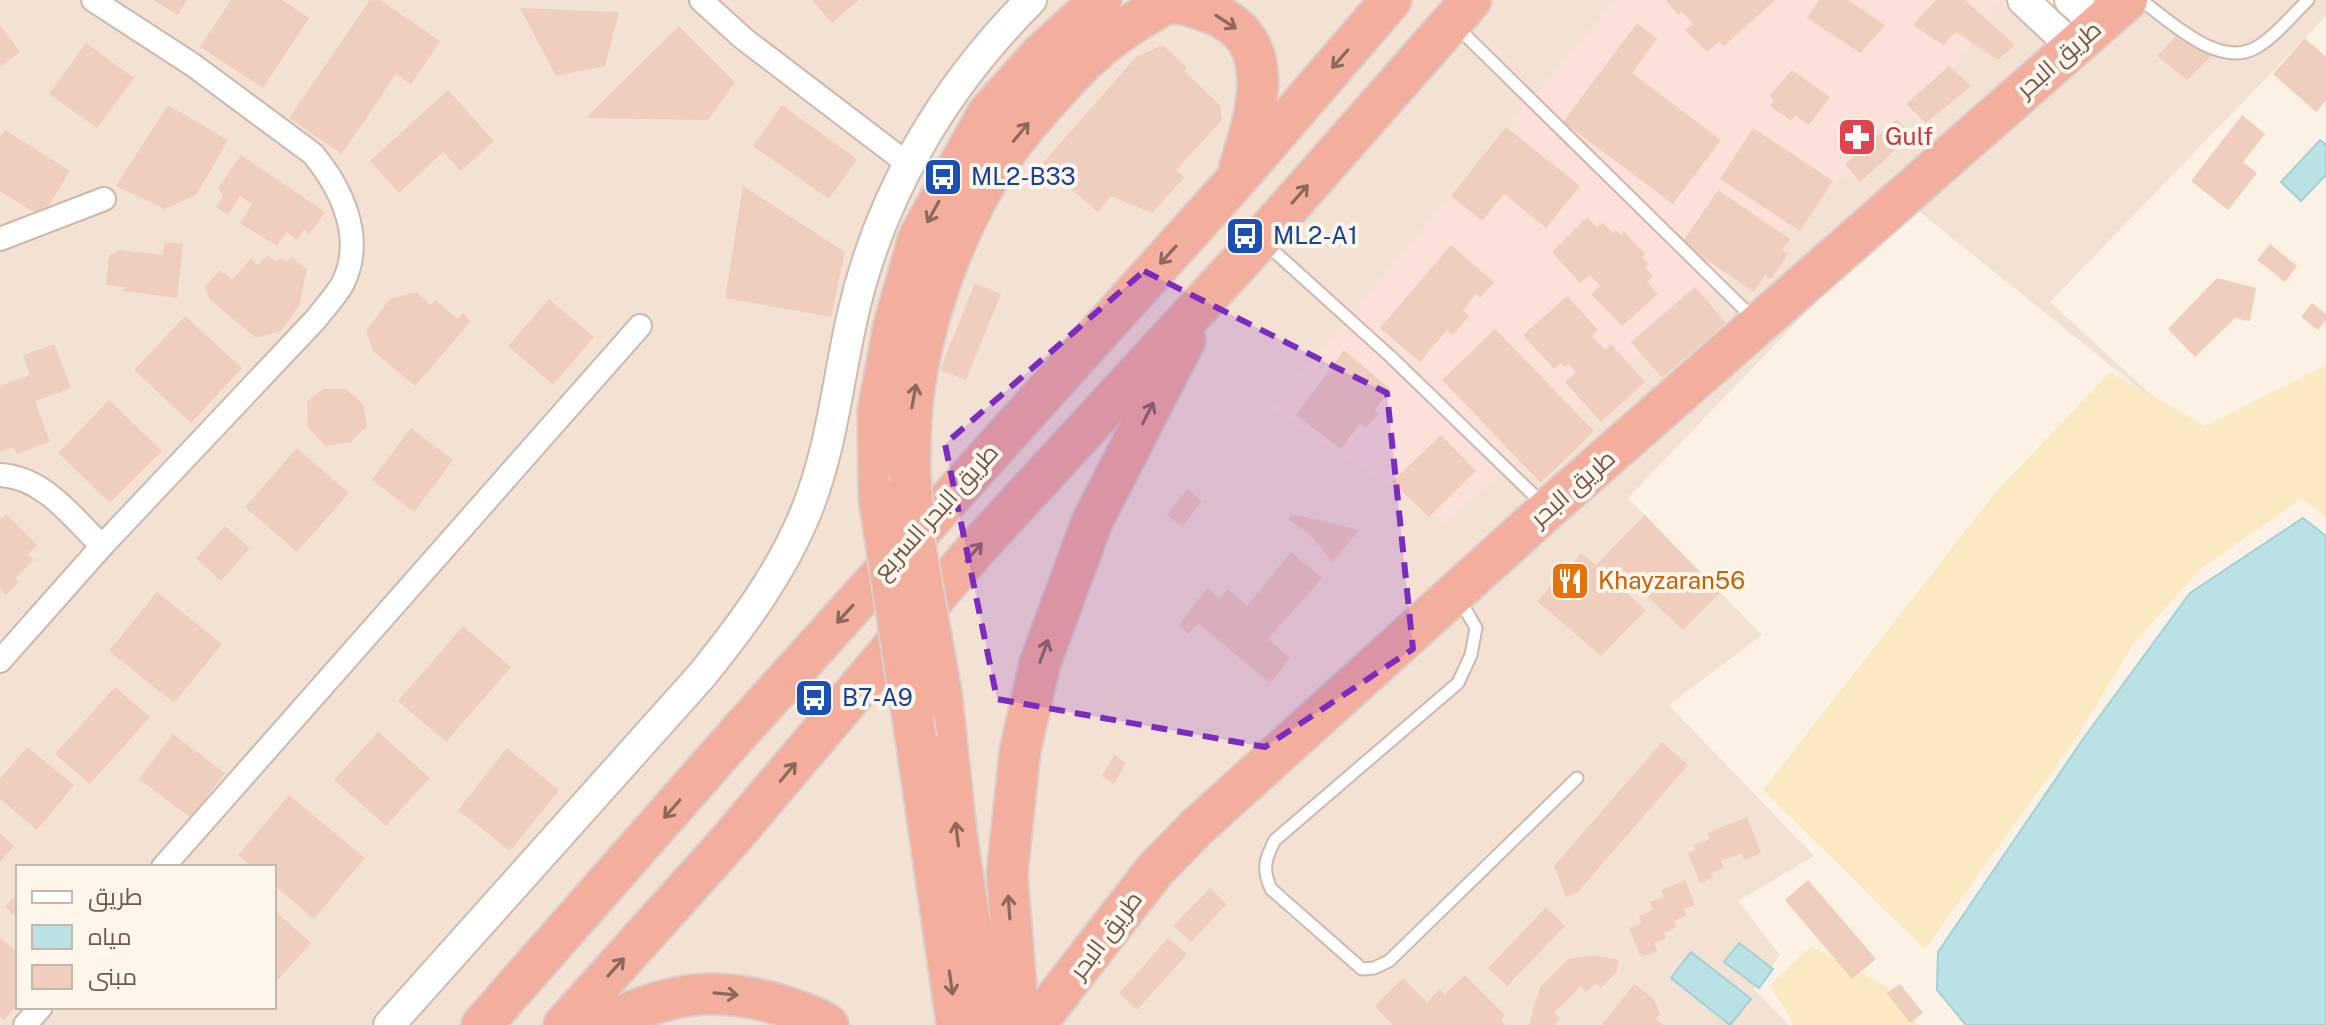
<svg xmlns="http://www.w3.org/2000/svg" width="2326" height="1025" viewBox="0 0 2326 1025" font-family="'Public Sans',Cairo,sans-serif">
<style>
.residential{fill:#f3e2d4;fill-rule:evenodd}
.commercial{fill:#fbe1d9}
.sand{fill:#fae9c1}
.water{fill:#bae1e4;stroke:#a1d1d6;stroke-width:2}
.building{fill:#f0cebe}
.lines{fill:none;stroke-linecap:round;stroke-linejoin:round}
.lane-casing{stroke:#cdb8ac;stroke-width:15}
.street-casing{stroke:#cdb8ac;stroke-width:26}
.secondary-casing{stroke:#d1baac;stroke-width:34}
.highway-casing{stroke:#d8d0cd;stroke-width:44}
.lane{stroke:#fff;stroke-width:11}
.street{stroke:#fff;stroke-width:22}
.secondary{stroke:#fff;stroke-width:30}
.highway{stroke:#f3ae9e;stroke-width:40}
.highway-bridge-casing{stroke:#d8d0cd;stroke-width:44;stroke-linecap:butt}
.highway-bridge{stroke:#f3ae9e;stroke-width:40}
.oneway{stroke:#8d685c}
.marked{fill:#7b2cbf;fill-opacity:0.2;stroke:#7b2cbf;stroke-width:6;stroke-dasharray:16 10;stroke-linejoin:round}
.labels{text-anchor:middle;stroke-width:8;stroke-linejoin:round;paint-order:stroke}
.street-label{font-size:24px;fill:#73574b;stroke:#fef5eb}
.health-label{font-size:24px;fill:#be3a42;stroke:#fef5eb;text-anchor:start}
.transit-label{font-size:24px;fill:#164399;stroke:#fef5eb;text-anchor:start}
.food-label{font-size:24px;fill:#c56008;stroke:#fef5eb;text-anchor:start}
</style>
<rect width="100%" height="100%" fill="#fbf1e5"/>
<path class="residential" d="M0,0H2012L2070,53L2133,0H2326V16L2050,302L2183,424L1910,204L1628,498L1762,635L1669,705L1814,856L1738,901L1780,955L1754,989L1789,1025H0ZM18,867H274V1007H18Z"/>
<polygon class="commercial" points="1615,0 1999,0 1933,99 1445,523 1272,408"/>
<g class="sand">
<polygon points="2326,365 2326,517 2302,498 2199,570 2133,644 2078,735 1925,949 1763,790 1994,494 2110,372 2205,426"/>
<polygon points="1811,946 1887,987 1917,1025 1794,1025 1770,985"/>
</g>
<g class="water">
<polygon points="2320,140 2326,145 2326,175 2301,201 2281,182"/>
<polygon points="2303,518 2326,536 2326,1025 1966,1025 1937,990 1938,952 2083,739 2190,593"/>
<polygon points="1739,943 1773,969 1759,988 1724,962"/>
<polygon points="1691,952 1751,999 1730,1025 1671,978"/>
</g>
<g class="building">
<polygon points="153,0 187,0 178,15"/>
<polygon points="231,0 282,0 309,18 263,88 200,47"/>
<polygon points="370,0 380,0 440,41 411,84 396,74 342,154 289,118"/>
<polygon points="812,0 859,0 832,23"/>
<polygon points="1666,0 1775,0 1724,46 1719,42 1707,52 1685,30 1693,24 1682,12 1678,15"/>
<polygon points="1819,0 1848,0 1885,25 1860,53 1807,18"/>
<polygon points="1936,0 1965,0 2015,45 1998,60 1956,32 1943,45 1913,25"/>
<polygon points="520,8 619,12 605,66 556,76"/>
<polygon points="1637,23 1657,39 1632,73 1721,140 1673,204 1563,122"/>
<polygon points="0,25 20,52 0,67"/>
<polygon points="679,26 735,82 708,120 586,118"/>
<polygon points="2181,31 2212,55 2187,80 2157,56"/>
<polygon points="2305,38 2326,57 2326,100 2316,112 2273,74"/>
<polygon points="86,43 134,78 97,128 49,94"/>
<polygon points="1163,45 1187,68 1184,71 1220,105 1222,120 1176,170 1184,178 1152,213 1111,196 1098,212 1042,164 1136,57"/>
<polygon points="1949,66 1971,86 1926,123 1906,104"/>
<polygon points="1792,70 1830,97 1809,125 1795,116 1790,120 1770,106 1774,100 1769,96"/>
<polygon points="448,90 494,141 461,171 443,152 399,193 370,161"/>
<polygon points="168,105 228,140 196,195 165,209 116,186"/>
<polygon points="782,105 857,159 829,199 753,146"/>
<polygon points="2242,115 2265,134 2243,162 2257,173 2228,210 2191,181"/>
<polygon points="1897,119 1912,135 1860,182 1845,164"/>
<polygon points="1506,127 1580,186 1546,228 1504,194 1482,221 1451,196"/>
<polygon points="1753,128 1833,181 1800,231 1720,179"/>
<polygon points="5,130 70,171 42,217 0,191 0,137"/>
<polygon points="241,155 325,212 310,234 304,230 297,240 286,232 277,246 240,223 252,204 240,196 228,215 216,207 223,196 218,188"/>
<polygon points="743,186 845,252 831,317 725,298"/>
<polygon points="1718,190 1790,239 1782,250 1788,254 1771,279 1765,275 1754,292 1682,243"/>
<polygon points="1587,217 1597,227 1603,223 1613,233 1616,230 1622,235 1624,232 1645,254 1642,257 1649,264 1645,267 1653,276 1647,282 1658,294 1622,326 1591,294 1600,286 1590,275 1580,283 1552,252"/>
<polygon points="165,242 183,244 177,298 124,291 124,287 106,285 109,256 119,250 163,255"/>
<polygon points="2270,244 2297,266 2285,282 2257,260"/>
<polygon points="1451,245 1494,282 1480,298 1476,294 1463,310 1469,316 1453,335 1447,330 1420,362 1380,328"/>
<polygon points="267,255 274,261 281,258 286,262 291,257 307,269 299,306 281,331 256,338 210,300 205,287 220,270 232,280 251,258 258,265"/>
<polygon points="2217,278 2256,288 2250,321 2235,318 2195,357 2168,329"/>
<polygon points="975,283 1001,294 966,380 940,370"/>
<polygon points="1695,287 1726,323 1662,378 1631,342"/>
<polygon points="416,292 431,305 435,300 458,319 463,313 471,321 415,386 373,351 366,331 390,299"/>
<polygon points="1567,296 1598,330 1592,336 1605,350 1611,344 1645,382 1601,422 1565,382 1576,372 1568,364 1565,367 1561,363 1554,369 1523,335"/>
<polygon points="549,299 594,337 553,385 508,346"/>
<polygon points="2312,303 2326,314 2326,320 2318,330 2301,317"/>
<polygon points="185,316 242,368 191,423 134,370"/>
<polygon points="1495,329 1594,431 1541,483 1442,380"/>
<polygon points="54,344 71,388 35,401 50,442 16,454 14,447 0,452 0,386 30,375 23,355"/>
<polygon points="1344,350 1390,389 1375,410 1378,414 1366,428 1360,423 1341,449 1296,415"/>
<polygon points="324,389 346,389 363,404 367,426 351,442 325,446 308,427 307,401"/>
<polygon points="109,400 162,451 110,503 58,453"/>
<polygon points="411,428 453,460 414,512 372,480"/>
<polygon points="1441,435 1476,471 1429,517 1392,482"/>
<polygon points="297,448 349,493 297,552 245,507"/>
<polygon points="1187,489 1202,501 1182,527 1167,515"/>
<polygon points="6,514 37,545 28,554 34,560 15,578 19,582 6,595 0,588 0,520"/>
<polygon points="1291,514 1359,530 1333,562 1308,533 1288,519"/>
<polygon points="1645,515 1720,593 1683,630 1629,579 1625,582 1613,571 1608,576 1646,610 1601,656 1537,601 1581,553 1596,565"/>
<polygon points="225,526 250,548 221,581 196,558"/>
<polygon points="1291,552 1322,578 1268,639 1290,658 1270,683 1198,623 1188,634 1179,625 1207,588 1219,599 1228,589 1247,606"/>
<polygon points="157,592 222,644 174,703 109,651"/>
<polygon points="463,626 511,667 446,742 398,701"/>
<polygon points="115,687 150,717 90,784 55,754"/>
<polygon points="378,732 430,778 386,826 334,780"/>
<polygon points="173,734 225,773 191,818 139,779"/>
<polygon points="1662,742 1688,765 1577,893 1566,897 1554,866"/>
<polygon points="27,747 74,785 37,830 0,799 0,779"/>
<polygon points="507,748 559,790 510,851 458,810"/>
<polygon points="1114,755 1126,763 1114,784 1102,776"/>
<polygon points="289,795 365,858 314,919 274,885 274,867 253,867 238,855"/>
<polygon points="1747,817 1761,853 1744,860 1742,853 1721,861 1724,868 1710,874 1713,878 1700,883 1688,853 1696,849 1694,845 1710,839 1707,833"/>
<polygon points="0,833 14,846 0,862"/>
<polygon points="1685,880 1695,905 1684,909 1686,916 1674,921 1677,927 1664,933 1666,938 1654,943 1657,951 1641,957 1629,928 1641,923 1639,916 1653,910 1650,902 1664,897 1661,890"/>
<polygon points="1808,880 1876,959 1852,979 1785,900"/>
<polygon points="1210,888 1227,904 1191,942 1173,926"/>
<polygon points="18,893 18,919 5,907"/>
<polygon points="1546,907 1565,926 1507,986 1488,968"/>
<polygon points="274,910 311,943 274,984"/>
<polygon points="0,938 18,952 18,1004 4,1020 0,1017"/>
<polygon points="1168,938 1187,954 1137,1010 1119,993"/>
<polygon points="1593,955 1619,960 1616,973 1601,988 1596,983 1586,992 1581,986 1554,1013 1560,1019 1554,1025 1529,1025 1540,987 1568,959"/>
<polygon points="1465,975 1505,1015 1501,1020 1506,1025 1393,1025 1375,1006 1403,978 1427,1002 1440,989 1445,994"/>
<polygon points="1634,984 1654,999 1660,1014 1655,1019 1663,1025 1602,1025"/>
<polygon points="1900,984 1923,1013 1910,1023 1887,993"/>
</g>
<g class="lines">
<g class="lane-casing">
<g id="lane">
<path d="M2141,0C2170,21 2220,70 2257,47C2276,36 2292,15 2308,0"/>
<polyline points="1457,27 1753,318"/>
<polyline points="1267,245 1391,357 1543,504"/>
<path d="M1460,600L1476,628L1471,655L1458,683L1275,840C1265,859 1262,869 1271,889L1362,969L1374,968L1389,961L1577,778"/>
</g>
</g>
<g class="street-casing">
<g id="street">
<path d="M93,0L193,65L313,154C342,189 365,238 343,283C336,296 325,307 316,319L102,546"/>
<polyline points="701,0 744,39 908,164"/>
<polyline points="0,239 104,199"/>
<path d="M0,475C44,477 73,518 102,546L0,661"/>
<polyline points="163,867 640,326"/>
<polyline points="25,1025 41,1007"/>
</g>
</g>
<g class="secondary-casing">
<g id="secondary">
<polyline points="2023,0 2072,46"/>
<polyline points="2070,0 2098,25"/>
<path d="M389,1025L702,675C743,624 781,573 806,512C832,447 837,385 852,318C879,196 943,88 1031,0"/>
</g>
</g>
<g class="highway-casing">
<g id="highway">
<path d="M910,474C910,452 910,429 912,407C921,318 960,209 1016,138C1032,117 1050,98 1068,78C1090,54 1114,34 1143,17C1149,14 1157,8 1164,5C1179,0 1197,8 1211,13C1280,39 1257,112 1240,166"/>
<polyline points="879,498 878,411 894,325 919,237 988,113 1041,54 1101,0"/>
<polyline points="942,698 957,839 986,1025"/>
<polyline points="916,739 957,1025"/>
<polyline points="482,1025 735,737 1236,180 1391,0"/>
<polyline points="564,1025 730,840 975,550 1260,240 1471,0"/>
<path d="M598,1025C668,996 707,982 783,1006C798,1011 815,1016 828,1025"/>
<polyline points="1019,1025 1007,874 1020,751 1040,663 1092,522 1185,340"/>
<polyline points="1035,1025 1155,870 1196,828 1548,509 2127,0"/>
</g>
</g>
<use href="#lane" class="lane"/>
<use href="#street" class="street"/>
<use href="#secondary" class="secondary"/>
<use href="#highway" class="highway"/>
<g class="highway-bridge-casing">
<g id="highway-bridge">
<polyline points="910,474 915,545 942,698"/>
<polyline points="879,498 916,739"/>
</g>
</g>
<use href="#highway-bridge" class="highway-bridge"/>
</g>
<defs><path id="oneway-shaft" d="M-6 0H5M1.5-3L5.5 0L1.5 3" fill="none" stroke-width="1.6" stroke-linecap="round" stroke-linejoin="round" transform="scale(2)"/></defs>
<g class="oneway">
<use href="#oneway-shaft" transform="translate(1226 22) rotate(33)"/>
<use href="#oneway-shaft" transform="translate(1340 59) rotate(131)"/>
<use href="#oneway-shaft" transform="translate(1021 132) rotate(-51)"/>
<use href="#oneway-shaft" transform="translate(1300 194) rotate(-49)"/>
<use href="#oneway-shaft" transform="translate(933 212) rotate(119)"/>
<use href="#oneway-shaft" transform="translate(1168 255) rotate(132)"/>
<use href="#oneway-shaft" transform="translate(914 396) rotate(-80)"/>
<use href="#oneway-shaft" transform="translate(1148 413) rotate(-63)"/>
<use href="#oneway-shaft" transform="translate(974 552) rotate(-49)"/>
<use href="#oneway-shaft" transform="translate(845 614) rotate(132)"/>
<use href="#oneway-shaft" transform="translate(1044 651) rotate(-70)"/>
<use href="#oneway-shaft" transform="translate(788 772) rotate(-50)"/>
<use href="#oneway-shaft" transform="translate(672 809) rotate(131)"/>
<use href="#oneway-shaft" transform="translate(957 834) rotate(-97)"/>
<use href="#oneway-shaft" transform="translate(1009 907) rotate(-94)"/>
<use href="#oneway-shaft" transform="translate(616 967) rotate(-48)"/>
<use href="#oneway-shaft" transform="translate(951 983) rotate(82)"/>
<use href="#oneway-shaft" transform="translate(726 994) rotate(5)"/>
</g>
<path class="marked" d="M1144,271L1387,393L1413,649L1265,747L997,699L945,444Z"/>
<defs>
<g id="pharmacy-square" transform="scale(2)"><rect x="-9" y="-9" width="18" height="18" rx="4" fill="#e0444e" stroke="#fef5eb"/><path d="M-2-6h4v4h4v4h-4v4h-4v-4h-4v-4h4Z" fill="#fff"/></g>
<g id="bus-square" transform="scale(2)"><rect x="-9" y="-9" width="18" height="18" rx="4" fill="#1a4fb4" stroke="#fef5eb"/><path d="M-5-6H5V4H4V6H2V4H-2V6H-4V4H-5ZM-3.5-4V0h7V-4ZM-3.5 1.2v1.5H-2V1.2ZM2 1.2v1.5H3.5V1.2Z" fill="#fff"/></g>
<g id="restaurant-square" transform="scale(2)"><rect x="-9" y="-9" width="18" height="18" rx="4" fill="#e8710a" stroke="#fef5eb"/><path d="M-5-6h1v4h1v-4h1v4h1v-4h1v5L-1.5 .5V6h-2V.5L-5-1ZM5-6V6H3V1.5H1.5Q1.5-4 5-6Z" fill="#fff"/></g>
</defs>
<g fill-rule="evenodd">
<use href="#pharmacy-square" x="1857" y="137"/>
<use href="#bus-square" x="943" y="177"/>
<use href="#bus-square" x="1245" y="236"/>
<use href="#restaurant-square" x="1570" y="581"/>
<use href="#bus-square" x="814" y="698"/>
</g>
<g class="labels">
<g class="street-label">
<text transform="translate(2059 59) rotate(-41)" y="8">طريق البحر</text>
<text transform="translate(1573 488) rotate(-41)" y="8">طريق البحر</text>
<text transform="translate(936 512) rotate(-48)" y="8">طريق البحر السريع</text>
<text transform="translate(1106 935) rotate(-53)" y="8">طريق البحر</text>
</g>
<g class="health-label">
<text x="1885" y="145">Gulf</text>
</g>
<g class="transit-label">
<text x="971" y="185">ML2-B33</text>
<text x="1273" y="244">ML2-A1</text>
<text x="842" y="706">B7-A9</text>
</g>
<g class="food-label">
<text x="1598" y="589">Khayzaran56</text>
</g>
</g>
<rect x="16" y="865" width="260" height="144" fill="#fef5eb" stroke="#c6b6ab" stroke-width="2"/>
<rect x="32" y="891" width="40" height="12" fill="#ffffff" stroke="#c6b6ab" stroke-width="2"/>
<text x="88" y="905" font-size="24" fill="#73574b">طريق</text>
<rect x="32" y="925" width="40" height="24" fill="#bae1e4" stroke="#c6b6ab" stroke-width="2"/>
<text x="88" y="945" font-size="24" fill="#73574b">مياه</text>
<rect x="32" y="965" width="40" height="24" fill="#f0cebe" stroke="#c6b6ab" stroke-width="2"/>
<text x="88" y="985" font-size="24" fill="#73574b">مبنى</text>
</svg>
